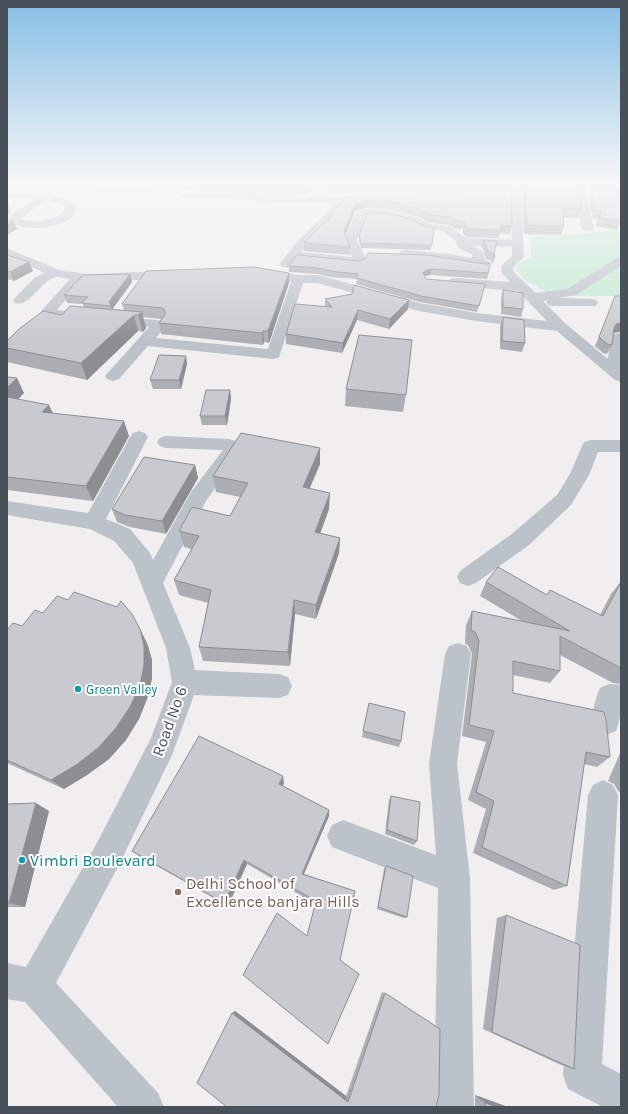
<svg xmlns="http://www.w3.org/2000/svg" width="628" height="1114" viewBox="0 0 628 1114" font-family="Karla,sans-serif">
<style>
.green{fill:#c1e9d2}
.lines{fill:none;stroke-linecap:round;stroke-linejoin:round}
.minor{fill:#bbc2c9;fill-rule:evenodd}
.wall{fill:#adaeb3}
.shaded-wall{fill:#8d8d92}
.building{fill:#c9cad0;stroke:#8d8d92}
.culture-dot{fill:#0f9aa8;stroke:#fff;stroke-width:1.5}
.education-dot{fill:#8d6e63;stroke:#fff;stroke-width:1.5}
.labels{text-anchor:middle;stroke-width:4;stroke-linejoin:round;paint-order:stroke}
.culture-label{font-size:13px;fill:#0d838f;stroke:#fff;text-anchor:start}
.near-street-label{font-size:16px;fill:#485059;stroke:#fff}
.near-culture-label{font-size:16px;fill:#0d838f;stroke:#fff;text-anchor:start}
.near-education-label{font-size:16px;fill:#785e54;stroke:#fff;text-anchor:start}
</style>
<rect width="100%" height="100%" fill="#f0eeee"/>
<polygon class="green" points="621,230 621,296 555,296 523,279 515,266 531,257 531,238"/>
<g class="lines">
<g class="minor">
<path d="M68,185L134,187L175,185L174,187C139,196 107,192 73,188Z"/>
<path d="M507,185H517L521,193L524,257L513,267L514,272L536,293L567,289L617,258L621,257V266L576,295L559,298L591,299L596,300L598,303L596,306H553L548,305L546,302L548,300L543,301L566,324L608,359L611,337L613,334L621,333V382L615,380L557,331L476,321L419,311L317,283H303L279,357L274,359L148,346L119,379L113,381L107,379L105,376L149,327L42,316L40,313L42,310L70,279C66,279 61,277 57,277C40,280 31,307 15,303L13,300L34,278L45,273L7,256V248L59,270L86,274L173,271L178,272L179,275L178,278L173,279L82,281L57,310L165,321L167,324L156,338L268,349L291,282L254,276L253,273L254,270L259,269L298,275H318L420,303L476,313L547,321L518,291L455,286L450,285L448,282L450,279L455,278L510,282L502,273L501,266L512,256V247L471,245C480,249 484,250 485,260L489,261L491,264L489,267L485,268L450,262L405,258L401,257L399,254L401,251L405,250L450,254L472,258V254L462,250L458,247L455,240L442,231L423,229L411,222L387,216L367,215L365,216L357,240L366,259L363,264L359,265L296,259C292,265 290,269 282,267L280,264L295,244L334,205L332,202L286,203L220,198L185,199L180,196L185,193L220,192L286,197L379,195L380,197L379,199L375,200L342,201L344,205L343,207L301,252L352,257L345,240L355,214L356,212L366,209L387,210L419,218L430,224L449,226L466,238L512,240L511,196L482,197L477,194L482,191L509,190Z"/>
<polygon points="574,185 584,185 594,229 592,231 584,231 582,229"/>
<path d="M48,190L52,191L53,193L52,195L76,203L77,205C76,211 75,215 70,219C58,228 20,233 9,220L11,215L35,199H7V193H37ZM48,200L66,206C63,221 32,224 21,219L37,206Z"/>
<polygon points="139,431 145,433 148,437 106,519 130,529 150,553 153,560 191,492 223,450 166,448 160,446 157,442 160,438 166,436 229,439 235,441 242,450 206,501 163,583 190,648 195,670 279,674 288,677 292,686 288,695 279,698 194,695 172,755 120,863 56,983 158,1093 164,1107 118,1107 25,1002 7,999 7,963 26,967 98,841 151,738 172,682 166,648 133,563 114,541 90,529 7,515 7,501 88,513 130,437 133,433"/>
<polygon points="591,440 621,440 621,452 598,452 589,475 571,505 529,545 476,583 468,586 460,583 457,577 460,571 513,533 557,495 570,474 582,446 584,442"/>
<polygon points="458,643 467,646 471,654 457,764 470,878 474,1107 434,1107 438,888 332,847 327,836 332,825 343,820 436,855 429,764 445,654 449,646"/>
<path d="M609,684L621,685C621,702 622,716 616,731L606,735L596,731C590,718 594,702 600,688Z"/>
<polygon points="603,780 613,785 618,795 602,1064 621,1074 621,1107 603,1107 568,1089 563,1075 588,795 593,785"/>
</g>
</g>
<g class="wall">
<polygon points="183,185 314,185 307,195 287,196 184,190"/>
<polygon points="322,185 508,185 507,189 326,194"/>
<polygon points="518,185 577,185 582,209 578,218 563,217 564,226 561,235 524,234 522,193"/>
<polygon points="585,185 621,185 621,220 617,230 596,226 598,219 593,219 588,198 591,189 609,191 586,188"/>
<polygon points="511,190 512,226 510,234 500,233 499,238 467,237 463,234 463,229 456,229 449,225 430,223 419,217 387,209 366,208 355,211 345,235 350,247 350,255 304,251 304,243 328,221 345,199"/>
<polygon points="424,226 434,227 431,250 361,248 359,240 359,235"/>
<polygon points="482,240 497,241 494,253 495,257 493,264 490,260 486,259 483,249 481,247"/>
<polygon points="7,255 33,271 14,281 7,279"/>
<polygon points="359,261 490,267 487,279 430,275 424,276 426,279 485,284 477,312 420,302 356,284 357,279 330,277 318,274 289,272 289,266"/>
<polygon points="130,274 132,282 112,309 124,310 122,304 289,283 269,343 264,342 263,345 161,334 159,323 161,319 143,317 146,328 143,332 138,331 87,380 7,362 7,341 62,315 84,307 83,304 67,303 64,295"/>
<polygon points="503,290 523,309 521,317 501,314 501,297"/>
<polygon points="352,294 409,300 408,309 389,329 357,320 342,353 286,344 286,334 325,306 325,299"/>
<polygon points="615,296 612,345 607,354 603,353 595,346"/>
<polygon points="503,317 525,343 522,352 500,349 500,326"/>
<polygon points="187,364 181,389 153,389 150,380"/>
<polygon points="7,377 24,393 18,399 53,414 129,436 93,501 7,490"/>
<polygon points="346,389 406,395 403,412 345,406"/>
<polygon points="230,390 231,399 227,425 202,425 200,416"/>
<polygon points="320,448 320,464 310,488 329,509 320,533 340,538 339,553 316,619 295,614 290,666 203,661 199,647 208,603 179,595 174,580 192,549 184,547 179,531 230,516 240,497 216,492 213,476"/>
<polygon points="195,465 198,478 166,534 130,527 117,522 112,509"/>
<polygon points="621,581 621,684 613,683 560,655 560,671 550,683 513,675 513,693 610,757 597,767 584,764 567,886 554,890 473,853 486,809 468,800 486,742 462,736 472,654 468,645 465,644 466,625 472,611 522,621 480,596 486,582 547,595 550,590 600,615 611,594"/>
<polygon points="43,613 147,643 152,660 152,679 147,699 139,719 126,740 109,759 87,775 64,789 7,763 7,630 22,626"/>
<polygon points="369,703 401,741 399,747 362,737"/>
<polygon points="621,751 621,793 618,791 614,784 608,781"/>
<polygon points="284,783 283,786 329,810 329,816 304,874 355,891 307,936 315,904 247,864 228,906 139,856 132,851"/>
<polygon points="391,796 417,841 414,845 385,834 389,800"/>
<polygon points="7,804 49,811 25,907 7,907"/>
<polygon points="386,866 407,917 404,918 377,909 384,869"/>
<polygon points="506,915 574,1069 561,1065 483,1029 497,918"/>
<polygon points="382,992 385,993 436,1107 227,1107 235,1011 346,1096"/>
<polygon points="475,1095 508,1107 475,1107"/>
</g>
<g class="shaded-wall">
<polygon points="308,185 314,185 307,195 307,186"/>
<polygon points="367,200 366,208 355,211 344,239 344,232 355,204"/>
<polygon points="7,204 8,204 11,212 7,214"/>
<polygon points="13,220 17,229 7,235 7,224"/>
<polygon points="29,262 33,271 14,281 10,272"/>
<polygon points="431,269 430,275 425,276 422,279 423,273 426,270"/>
<polygon points="289,273 289,283 269,343 268,331"/>
<polygon points="130,274 132,282 112,310 109,302"/>
<polygon points="409,300 408,309 389,329 390,319"/>
<polygon points="358,310 357,320 342,353 343,343"/>
<polygon points="142,312 146,328 143,332 138,315"/>
<polygon points="134,315 138,331 87,380 81,363"/>
<polygon points="621,323 621,332 612,333 614,328 616,324"/>
<polygon points="263,331 264,342 263,345 262,333"/>
<polygon points="186,356 187,364 181,389 179,380"/>
<polygon points="17,378 24,393 8,409 7,408 7,388"/>
<polygon points="230,390 231,399 227,425 225,416"/>
<polygon points="49,405 56,420 42,412"/>
<polygon points="124,421 129,436 93,501 86,486"/>
<polygon points="320,448 320,464 303,503 303,487"/>
<polygon points="195,465 198,478 166,534 162,521"/>
<polygon points="330,493 329,509 315,548 315,532"/>
<polygon points="340,538 339,553 316,619 316,605"/>
<polygon points="294,600 295,614 290,666 288,652"/>
<polygon points="140,629 147,643 152,660 152,679 147,699 139,719 126,740 109,759 87,775 64,789 51,780"/>
<polygon points="283,776 284,783 280,791 279,784"/>
<polygon points="36,803 49,811 25,907 9,903"/>
<polygon points="329,810 329,816 302,878 302,874"/>
<polygon points="244,860 247,864 228,906 224,903"/>
<polygon points="235,1011 346,1096 348,1102 232,1013"/>
<polygon points="475,1095 508,1107 497,1107 485,1103"/>
</g>
<g class="building">
<polygon points="249,185 308,185 307,186 287,187"/>
<polygon points="325,185 351,185 326,186"/>
<polygon points="525,185 577,185 582,209 562,208 564,226 527,225"/>
<polygon points="591,189 621,192 621,221 599,217 602,210 596,210"/>
<polygon points="511,190 512,226 502,225 501,230 468,229 465,226 464,222 457,221 451,217 432,215 420,209 388,201 367,200 355,204 344,232 350,247 304,243 325,221 328,221 333,212 345,198 345,196"/>
<polygon points="368,212 387,213 411,219 424,226 434,227 432,245 361,243 359,235"/>
<polygon points="13,220 7,224 7,221"/>
<polygon points="482,240 497,241 494,253 495,257 492,253 488,252 485,242"/>
<polygon points="368,253 427,255 486,264 490,263 490,267 488,273 431,269 426,270 423,273 426,279 485,284 479,306 421,296 357,278 358,274 330,271 318,268 289,266 297,255 359,261 365,259"/>
<polygon points="7,255 29,262 10,272 7,271"/>
<polygon points="254,267 289,273 268,331 263,331 262,333 159,323 166,313 163,308 122,304 146,271"/>
<polygon points="130,274 109,302 111,306 82,303 88,297 64,295 83,275"/>
<polygon points="354,285 409,300 390,319 358,310 343,343 286,334 295,304 332,307 325,299 352,294"/>
<polygon points="503,290 523,293 523,309 503,307"/>
<polygon points="615,296 621,296 621,323 616,324 614,328 612,345 607,344 599,337"/>
<polygon points="70,306 142,312 138,315 134,315 81,363 7,348 7,341 19,329 43,311 62,315"/>
<polygon points="503,317 524,320 525,343 502,341"/>
<polygon points="359,335 412,340 406,395 346,389"/>
<polygon points="159,355 186,356 179,380 150,380"/>
<polygon points="7,377 17,378 7,388"/>
<polygon points="206,390 230,390 225,416 200,416"/>
<polygon points="7,397 49,405 42,412 124,421 86,486 7,477"/>
<polygon points="241,433 320,448 303,487 330,493 315,532 340,538 316,605 294,600 288,652 199,647 211,590 174,580 199,536 179,531 192,507 230,516 248,483 213,476"/>
<polygon points="144,457 195,465 162,521 125,515 112,509"/>
<polygon points="498,567 547,595 550,590 603,616 621,582 621,668 560,636 560,671 513,661 513,693 604,712 606,719 610,757 586,752 567,886 482,847 494,801 476,792 494,731 469,725 479,641 475,632 471,630 472,611 570,631 486,582"/>
<polygon points="74,592 117,607 121,601 132,614 140,629 144,646 144,665 140,686 130,707 116,728 98,748 76,765 51,780 7,760 7,630 13,623 22,626 35,610 43,613 57,596 68,600"/>
<polygon points="369,703 405,712 401,741 363,731"/>
<polygon points="199,736 283,776 279,784 329,810 302,874 355,891 340,960 359,974 328,1044 243,975 277,913 307,936 316,901 244,860 224,903 132,851"/>
<polygon points="391,796 420,802 417,841 387,830"/>
<polygon points="36,803 9,903 7,903 7,804"/>
<polygon points="386,866 413,876 407,917 378,907"/>
<polygon points="506,915 580,945 574,1069 492,1032"/>
<polygon points="385,993 440,1029 439,1095 436,1107 227,1107 197,1083 232,1013 348,1102"/>
<polygon points="485,1103 497,1107 485,1107"/>
</g>
<linearGradient id="sky" x2="0" y2="1"><stop stop-color="#86bee5"/><stop offset="0.54" stop-color="#f8f7f7"/><stop offset="1" stop-color="#f8f7f7" stop-opacity="0"/></linearGradient>
<rect width="628" height="341" fill="url(#sky)"/>
<g class="culture-dot">
<circle cx="78" cy="689" r="4"/>
<circle cx="22" cy="860" r="4"/>
</g>
<circle class="education-dot" cx="178" cy="892" r="4"/>
<g class="labels">
<g class="culture-label">
<text x="86" y="694">Green Valley</text>
</g>
<g class="near-street-label">
<text transform="translate(169 721) rotate(-70)" y="6">Road No 6</text>
</g>
<g class="near-culture-label">
<text x="30" y="866">Vimbri Boulevard</text>
</g>
<g class="near-education-label">
<text x="186" y="889">Delhi School of<tspan x="186" dy="18">Excellence banjara Hills</tspan></text>
</g>
</g>
<rect width="628" height="1114" fill="none" stroke="#485059" stroke-width="16"/>
</svg>
